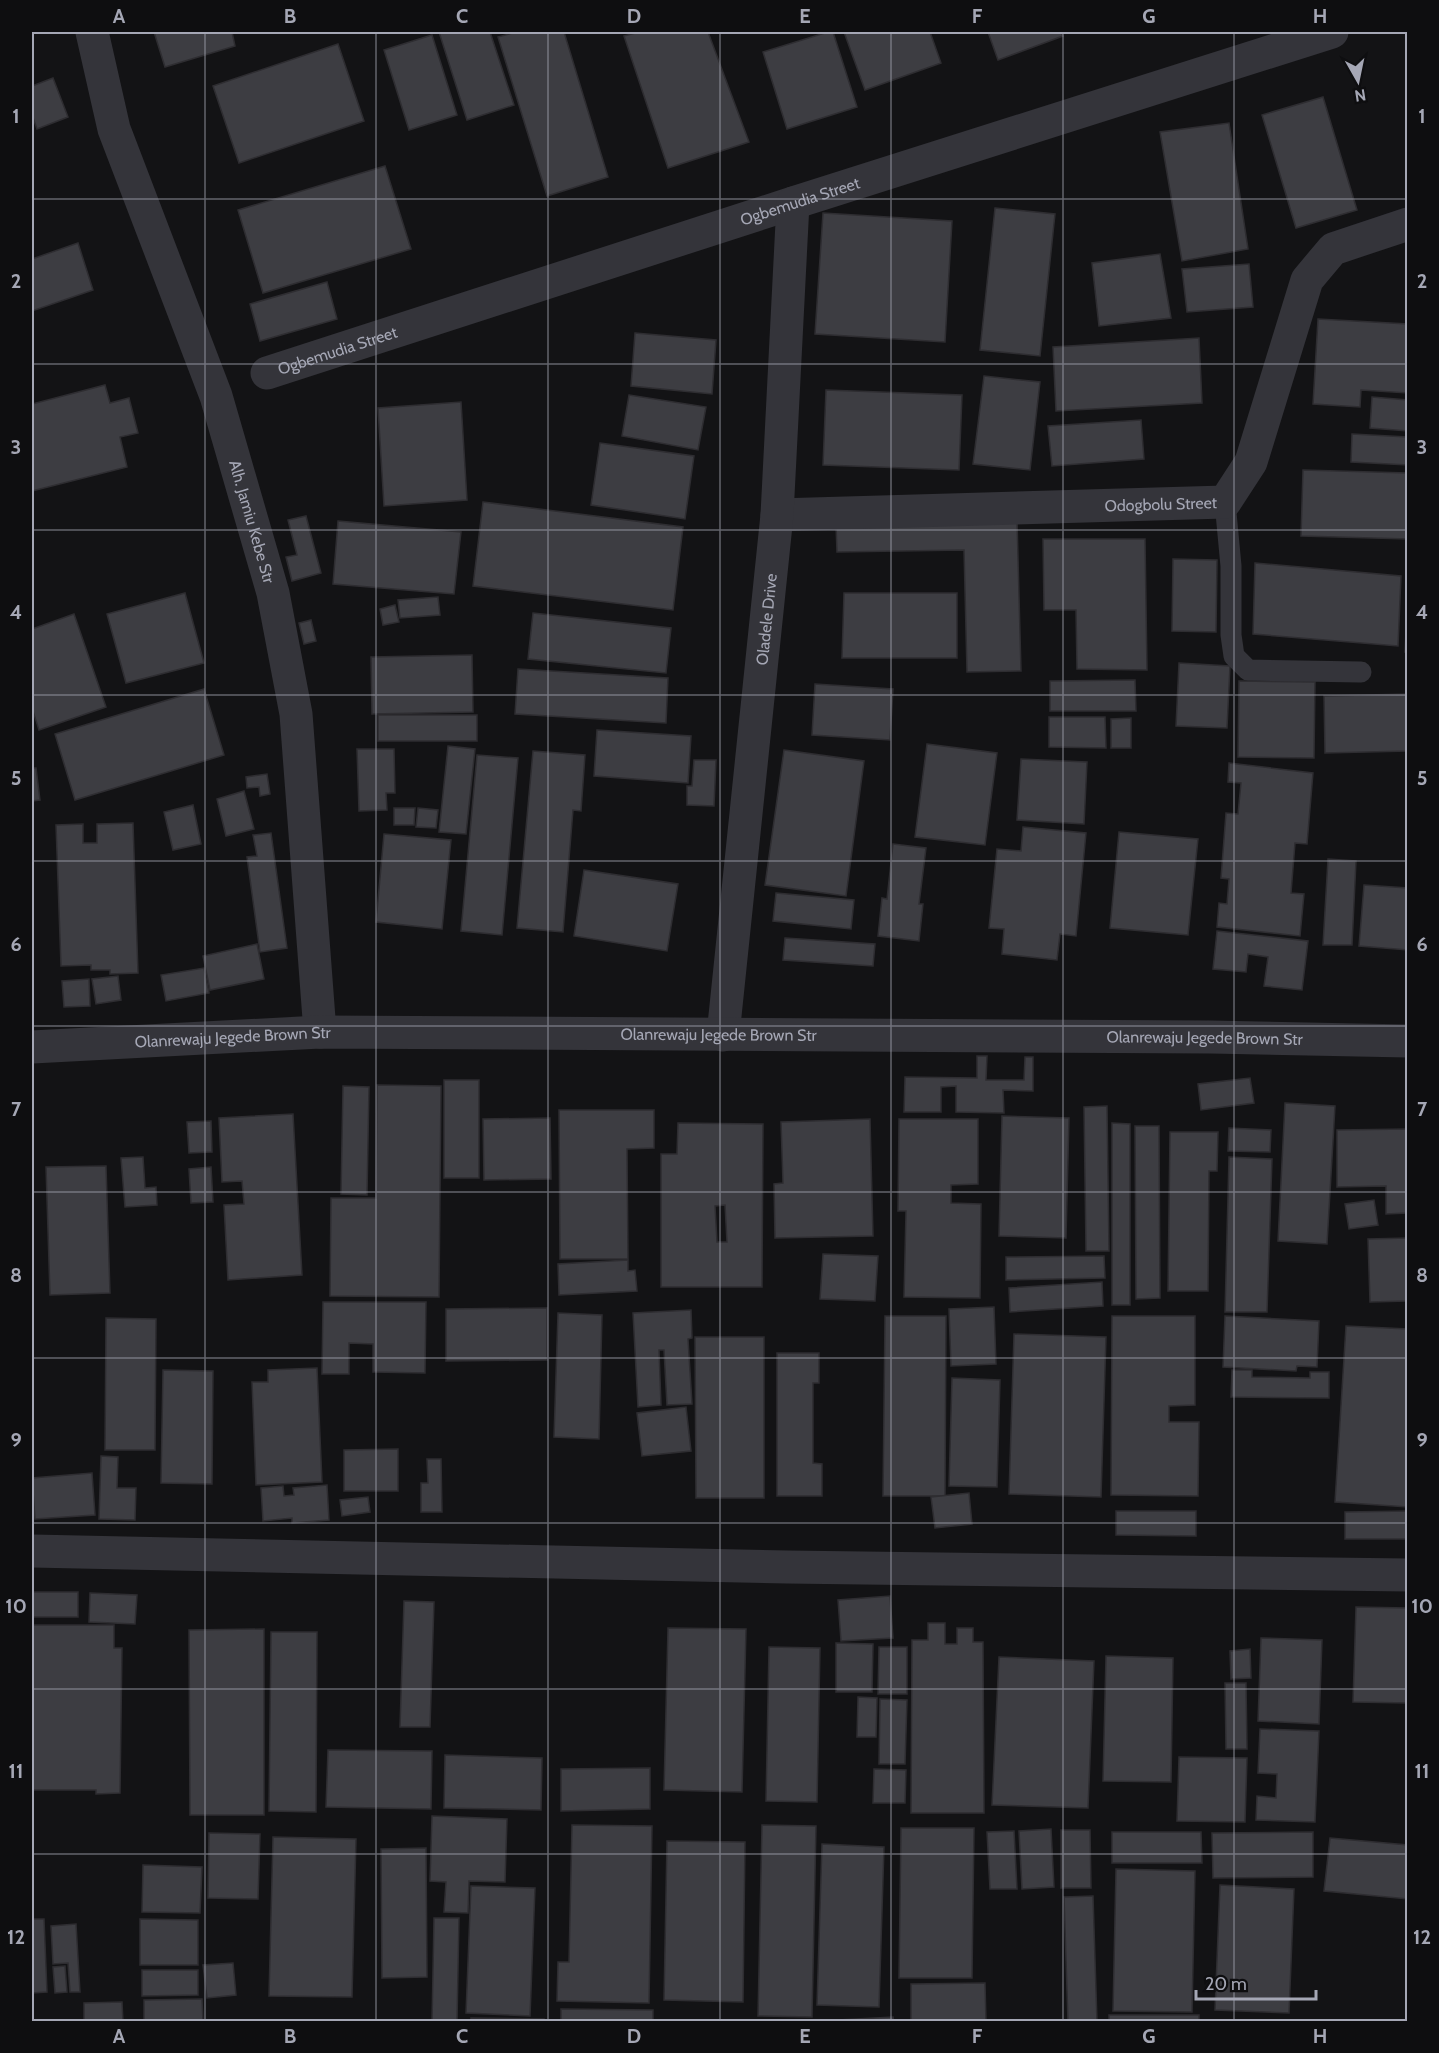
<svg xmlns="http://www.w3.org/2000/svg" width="1439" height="2053" viewBox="0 0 1439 2053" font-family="Cabin,sans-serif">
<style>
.building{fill:#3d3d42;stroke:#2e2d31;stroke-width:1.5;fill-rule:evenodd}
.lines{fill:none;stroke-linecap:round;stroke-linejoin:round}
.service{stroke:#34343a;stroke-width:21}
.minor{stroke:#34343a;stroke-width:33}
.grid{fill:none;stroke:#a5a7b5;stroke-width:1.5;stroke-opacity:0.55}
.labels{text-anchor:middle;stroke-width:6;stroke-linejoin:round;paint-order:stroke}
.street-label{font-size:16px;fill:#a5a7b5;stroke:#0e0e10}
.neatline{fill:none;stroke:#a5a7b5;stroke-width:2}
.grid-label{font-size:20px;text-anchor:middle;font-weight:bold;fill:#a5a7b5}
</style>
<rect width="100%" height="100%" fill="#131315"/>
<g class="building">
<polygon points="154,32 232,32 235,46 165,67"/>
<polygon points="439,32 490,32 514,105 467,120"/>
<polygon points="516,32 564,32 608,177 547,196 498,37"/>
<polygon points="639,32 708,32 749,142 668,168 624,36"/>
<polygon points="828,32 833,32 857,107 787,129 763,52"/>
<polygon points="844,32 930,32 941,63 865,90"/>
<polygon points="988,32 1061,32 1063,36 998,60"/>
<polygon points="432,35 457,115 409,130 384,50"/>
<polygon points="338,44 364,121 239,163 213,86"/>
<polygon points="53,78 68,117 37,129 32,115 32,86"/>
<polygon points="1323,97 1357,210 1296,228 1262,115"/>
<polygon points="1229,123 1248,249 1182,261 1160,132"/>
<polygon points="385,166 411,249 263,293 238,210"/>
<polygon points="995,208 1055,214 1040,356 980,350"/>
<polygon points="823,213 952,221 945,342 815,334"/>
<polygon points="78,243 93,290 32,311 32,259"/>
<polygon points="1160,254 1171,318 1099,326 1092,263"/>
<polygon points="1249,264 1253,307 1187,312 1182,269"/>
<polygon points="327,282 337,319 260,341 250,304"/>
<polygon points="1318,319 1408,324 1408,393 1361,390 1360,407 1313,404"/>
<polygon points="635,333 716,340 712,394 631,386"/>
<polygon points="1199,338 1202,403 1056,411 1053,347"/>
<polygon points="984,376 1040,382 1030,470 973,464"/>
<polygon points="105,385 110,403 129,398 138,433 120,437 127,467 32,491 32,404"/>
<polygon points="826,390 962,395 959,470 823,465"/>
<polygon points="629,395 706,407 698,450 622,436"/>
<polygon points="1372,397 1408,400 1408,431 1370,428"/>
<polygon points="461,402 467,500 384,506 378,408"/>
<polygon points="1141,420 1144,459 1052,466 1048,426"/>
<polygon points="1352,434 1408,437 1408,465 1351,462"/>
<polygon points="600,443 694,456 685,519 591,505"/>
<polygon points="1303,470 1408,473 1408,539 1301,536"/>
<polygon points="483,502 683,527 673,610 473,586"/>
<polygon points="306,516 321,573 292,581 286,557 297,555 288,520"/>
<polygon points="1017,520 1021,671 967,672 964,550 837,552 836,525"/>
<polygon points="338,521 461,532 454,594 333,584"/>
<polygon points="1043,539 1145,539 1147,670 1077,669 1076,610 1044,610"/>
<polygon points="1173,559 1217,560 1216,632 1172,631"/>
<polygon points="1255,563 1401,576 1398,646 1253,634"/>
<polygon points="1408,591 1408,652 1405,652"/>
<polygon points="185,593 204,663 126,683 107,614"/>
<polygon points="844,593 957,593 957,658 842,658"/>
<polygon points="438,597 440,615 400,618 398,600"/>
<polygon points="395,605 399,622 383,625 380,609"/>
<polygon points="533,613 671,628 666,673 528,659"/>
<polygon points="74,614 106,707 39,730 32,708 32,629"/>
<polygon points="311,620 316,641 304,644 299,623"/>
<polygon points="472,655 473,712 372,714 371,657"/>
<polygon points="1179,663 1230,666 1227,728 1176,726"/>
<polygon points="518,669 668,678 666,723 515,714"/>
<polygon points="1135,680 1136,711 1050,711 1050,681"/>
<polygon points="1239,681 1315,682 1314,758 1238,757"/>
<polygon points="815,684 893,689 890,740 812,735"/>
<polygon points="204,689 224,755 75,800 55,734"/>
<polygon points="1408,694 1408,751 1325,753 1324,696"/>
<rect x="378" y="715" width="99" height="26"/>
<polygon points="1049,717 1105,717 1106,748 1049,747"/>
<polygon points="1131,718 1131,748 1111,748 1111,719"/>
<polygon points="597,730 691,736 688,783 594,776"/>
<polygon points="927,744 997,753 985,845 915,837"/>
<polygon points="448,746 475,749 466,834 439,832"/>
<polygon points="357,749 394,749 395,793 386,793 387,810 359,811"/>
<polygon points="784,750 864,761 846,896 765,885"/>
<polygon points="533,751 585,755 581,811 573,810 563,932 517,928"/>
<polygon points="477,755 518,758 502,935 461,931"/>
<polygon points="1021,759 1087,762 1084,824 1017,820"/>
<polygon points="694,760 716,760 714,806 687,805 687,786 692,786"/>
<polygon points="1229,763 1313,773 1307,844 1295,843 1291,893 1304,894 1300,936 1217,927 1219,903 1227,904 1229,879 1221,878 1226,813 1238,814 1241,783 1228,782"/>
<polygon points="32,768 36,768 40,800 32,801"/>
<polygon points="267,774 270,794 260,796 259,787 247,788 246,777"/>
<polygon points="244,791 254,829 226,836 217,799"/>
<polygon points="193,805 201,844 173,850 164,812"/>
<polygon points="394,808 415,808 414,825 394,825"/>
<polygon points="418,808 438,810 436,828 416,827"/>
<polygon points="133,823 138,973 110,974 110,970 91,970 91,965 61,966 56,825 83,824 83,843 97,843 97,824"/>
<polygon points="1023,827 1086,833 1076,936 1060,934 1057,960 1002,954 1004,929 989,928 997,849 1021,851"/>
<polygon points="1119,832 1198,839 1188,935 1110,928"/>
<polygon points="271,833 287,948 260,952 247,857 257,856 253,835"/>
<polygon points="384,834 451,840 442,929 376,922"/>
<polygon points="893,844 926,848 919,904 923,904 919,941 878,936 882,898 887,899"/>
<polygon points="1328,859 1356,861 1352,945 1323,945"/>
<polygon points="584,870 678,884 667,951 574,936"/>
<polygon points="1364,885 1408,888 1408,950 1359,946"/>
<polygon points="776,893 854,900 851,929 773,921"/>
<polygon points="1217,931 1308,941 1302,990 1264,986 1268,957 1248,954 1246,972 1213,969"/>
<polygon points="785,938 875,944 873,966 783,960"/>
<polygon points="257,944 264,979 210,990 203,956"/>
<polygon points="204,968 209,993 166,1001 161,975"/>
<polygon points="118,976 121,1000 96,1004 92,979"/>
<polygon points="89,979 90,1006 64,1007 62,981"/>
<polygon points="977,1056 987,1056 986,1080 1024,1080 1025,1057 1033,1057 1033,1091 1003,1090 1004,1113 956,1112 956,1086 941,1087 941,1112 904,1112 905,1077 977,1078"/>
<polygon points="1250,1078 1254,1103 1201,1110 1198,1084"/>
<rect x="444" y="1080" width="35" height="98"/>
<polygon points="377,1085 441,1086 439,1297 330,1296 331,1198 376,1198"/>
<polygon points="343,1086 369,1087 367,1195 341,1194"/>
<polygon points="1285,1103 1335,1106 1327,1244 1278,1241"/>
<polygon points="1107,1106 1109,1251 1086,1251 1084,1107"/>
<polygon points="559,1110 654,1110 654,1148 627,1149 628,1259 560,1259"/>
<polygon points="293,1114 302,1275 228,1280 224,1205 244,1204 242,1181 222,1182 219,1118"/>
<polygon points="1002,1116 1069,1118 1066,1238 999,1236"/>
<polygon points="550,1118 551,1179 484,1180 483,1119"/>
<polygon points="870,1119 873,1236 775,1238 774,1184 783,1183 781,1122"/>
<polygon points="899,1119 978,1119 978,1184 951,1185 951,1203 981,1204 980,1298 904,1297 906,1211 898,1211"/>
<polygon points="211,1121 212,1152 189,1153 187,1122"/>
<path d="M678,1123L763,1124L762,1287H661V1154H677ZM725,1205L727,1242H717L715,1206Z"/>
<polygon points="1112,1123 1130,1124 1130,1305 1112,1305"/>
<polygon points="1135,1126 1159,1126 1160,1298 1136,1299"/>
<polygon points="1229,1128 1271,1130 1270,1152 1228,1151"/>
<polygon points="1408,1129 1408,1213 1386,1214 1386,1186 1337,1187 1337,1130"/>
<polygon points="1170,1132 1218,1132 1217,1171 1209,1171 1208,1291 1168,1291"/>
<polygon points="143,1157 145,1188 156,1187 157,1205 125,1207 121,1158"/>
<polygon points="1229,1157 1272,1159 1267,1312 1225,1312"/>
<polygon points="106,1166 110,1293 50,1295 46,1167"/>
<polygon points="211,1167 213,1202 191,1203 189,1169"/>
<polygon points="1374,1200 1378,1225 1349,1229 1345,1204"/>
<polygon points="1408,1238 1408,1301 1370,1302 1368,1239"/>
<polygon points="823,1254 878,1256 875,1301 820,1299"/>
<polygon points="1104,1256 1105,1278 1006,1280 1006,1257"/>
<polygon points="628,1260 628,1271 635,1270 637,1291 559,1295 558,1264"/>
<polygon points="1102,1282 1103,1306 1010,1312 1009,1288"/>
<polygon points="323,1302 426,1302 425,1373 373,1372 373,1344 349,1343 349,1374 322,1374"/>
<polygon points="994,1307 996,1364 951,1366 949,1309"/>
<polygon points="547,1308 547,1360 446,1361 446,1309"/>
<polygon points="691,1310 692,1338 688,1339 692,1404 667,1405 664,1350 659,1350 661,1405 638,1407 633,1313"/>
<polygon points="558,1313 602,1315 599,1439 554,1437"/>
<polygon points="885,1316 946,1316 945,1496 883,1496"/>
<polygon points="1112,1316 1195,1316 1195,1405 1169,1406 1169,1422 1199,1422 1198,1496 1111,1495"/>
<polygon points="1225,1316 1319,1321 1317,1367 1297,1366 1296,1371 1223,1367"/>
<polygon points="106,1318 156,1319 155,1450 105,1450"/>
<polygon points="1346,1326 1408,1329 1408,1507 1335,1502"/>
<polygon points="1014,1334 1106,1337 1101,1497 1009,1494"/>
<polygon points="695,1337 764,1337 764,1498 696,1498"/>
<polygon points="777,1353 819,1353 819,1383 813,1383 813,1463 822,1464 822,1496 777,1496"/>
<polygon points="317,1368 322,1482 256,1485 252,1382 268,1382 268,1370"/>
<polygon points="163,1370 213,1371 212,1484 161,1483"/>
<polygon points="1232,1370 1252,1370 1252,1377 1310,1378 1310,1372 1329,1372 1329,1398 1231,1397"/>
<polygon points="952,1378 1000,1380 997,1487 949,1486"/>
<polygon points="686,1407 691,1451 642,1456 637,1413"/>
<polygon points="398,1449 398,1491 344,1491 344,1450"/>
<polygon points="101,1456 118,1457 117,1488 136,1488 135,1520 99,1519"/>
<polygon points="427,1459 441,1459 442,1512 421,1512 421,1483 428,1483"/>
<polygon points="92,1473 95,1515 35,1519 32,1478"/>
<polygon points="327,1485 329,1520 292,1523 292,1518 263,1521 261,1488 283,1486 284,1496 294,1495 293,1488"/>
<polygon points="969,1493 972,1524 935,1528 931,1497"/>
<polygon points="368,1497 370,1512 342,1516 340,1500"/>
<polygon points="1116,1511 1196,1511 1196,1536 1116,1535"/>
<polygon points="1408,1511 1408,1539 1345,1539 1345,1512"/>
<rect x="33" y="1592" width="45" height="25"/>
<polygon points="90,1593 137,1595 135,1624 89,1622"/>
<polygon points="890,1596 893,1638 841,1641 838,1600"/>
<polygon points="404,1601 434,1602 430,1727 400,1727"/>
<polygon points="1356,1607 1408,1608 1408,1703 1353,1702"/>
<polygon points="928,1623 945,1623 945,1644 957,1644 957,1628 973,1628 973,1642 983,1642 984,1813 911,1813 912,1640 928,1640"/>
<polygon points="32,1625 114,1625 114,1648 122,1648 120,1793 96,1794 96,1790 32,1790"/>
<polygon points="668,1628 746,1629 742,1792 664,1790"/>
<polygon points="264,1629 264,1815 190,1815 189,1630"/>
<polygon points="271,1632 317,1632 316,1812 269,1811"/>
<polygon points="1261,1638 1322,1640 1319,1724 1258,1721"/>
<polygon points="836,1643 873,1644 872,1692 836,1692"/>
<polygon points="769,1647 820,1648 817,1802 766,1801"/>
<polygon points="879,1647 907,1647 907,1694 878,1694"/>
<polygon points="1250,1649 1251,1678 1231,1679 1230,1651"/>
<polygon points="1106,1656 1173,1658 1171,1782 1103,1781"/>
<polygon points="999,1657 1094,1661 1088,1808 992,1805"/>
<polygon points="1225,1683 1246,1683 1247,1749 1226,1749"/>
<polygon points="858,1697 877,1698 876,1737 857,1737"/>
<polygon points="880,1699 907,1700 905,1764 879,1764"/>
<polygon points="1260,1729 1319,1731 1315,1822 1256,1820 1257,1796 1276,1798 1277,1774 1258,1773"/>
<polygon points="328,1750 432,1751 431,1809 326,1807"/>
<polygon points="445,1755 542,1758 541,1810 444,1808"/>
<polygon points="1179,1757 1247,1758 1245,1822 1177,1821"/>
<polygon points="650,1768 650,1809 561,1811 561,1769"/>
<polygon points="874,1769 906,1770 905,1803 873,1803"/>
<polygon points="432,1816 507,1819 505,1882 469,1881 468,1913 444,1912 446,1882 430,1881"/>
<polygon points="572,1825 652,1826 649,2003 557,2001 558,1962 569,1962"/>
<polygon points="762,1825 816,1826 812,2017 758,2016"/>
<polygon points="901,1828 974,1828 972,1978 899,1978"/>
<polygon points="1051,1829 1054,1887 1022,1889 1019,1831"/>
<polygon points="1061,1830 1090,1830 1091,1888 1061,1888"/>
<polygon points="1014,1831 1017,1889 990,1889 987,1832"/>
<polygon points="1112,1832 1201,1832 1202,1863 1112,1863"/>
<polygon points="1313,1832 1313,1877 1213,1878 1212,1833"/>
<polygon points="209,1833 260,1834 258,1899 208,1898"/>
<polygon points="273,1837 356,1839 352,1997 269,1996"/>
<polygon points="1330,1838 1408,1845 1408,1899 1324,1891"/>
<polygon points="667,1841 745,1842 743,2002 664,2000"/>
<polygon points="822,1844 884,1847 879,2007 817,2005"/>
<polygon points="426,1848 427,1977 382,1978 381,1849"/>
<polygon points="143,1865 202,1867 200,1913 142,1912"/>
<polygon points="1116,1869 1195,1871 1192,2012 1113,2011"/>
<polygon points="1220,1885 1294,1889 1289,2013 1215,2010"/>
<polygon points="471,1886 535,1888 530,2016 466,2013"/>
<polygon points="1093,1896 1097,2022 1068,2022 1064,1897"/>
<polygon points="434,1918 459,1918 457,2022 432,2022"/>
<polygon points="32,1919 44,1919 47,1992 32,1993"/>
<polygon points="140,1919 198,1920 198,1965 140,1965"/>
<polygon points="76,1924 80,1992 70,1992 68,1963 53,1964 51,1926"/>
<polygon points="233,1963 236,1995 207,1998 203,1965"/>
<polygon points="65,1966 67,1992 55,1993 53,1967"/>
<polygon points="142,1970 198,1970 198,1995 142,1996"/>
<polygon points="985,1983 986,2022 911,2022 911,1984"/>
<polygon points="202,1999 203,2022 144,2022 144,2000"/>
<polygon points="122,2002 123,2022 84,2022 84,2003"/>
<polygon points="561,2009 653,2010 653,2022 561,2022"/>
<rect x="1109" y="2015" width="90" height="7"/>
<polygon points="893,2017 894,2022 838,2022 838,2020"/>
<polygon points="471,2018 544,2019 544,2022 471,2022"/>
</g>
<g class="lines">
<polyline class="service" points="1225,502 1231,566 1231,635 1234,656 1248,670 1361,672"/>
<g class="minor">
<path id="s1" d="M92,32L114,129L216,396L273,593L296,714L320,1032"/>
<path id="s2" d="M267,373L793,203L1332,32"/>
<path id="s3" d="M777,515L1225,502L1251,462L1307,280L1333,249L1408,224"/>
<path id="s4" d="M723,1035L777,515L793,203"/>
<path id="s5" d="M32,1047L320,1032L1211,1037L1408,1041"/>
<polyline points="32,1551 787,1567 1408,1575"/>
</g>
</g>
<path class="grid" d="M205,32V2022M376,32V2022M548,32V2022M720,32V2022M891,32V2022M1063,32V2022M1234,32V2022M32,199H1408M32,364H1408M32,530H1408M32,695H1408M32,861H1408M32,1026H1408M32,1192H1408M32,1358H1408M32,1523H1408M32,1689H1408M32,1854H1408"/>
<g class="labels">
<g class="street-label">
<text dy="6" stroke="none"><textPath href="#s2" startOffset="560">Ogbemudia Street</textPath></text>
<text dy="6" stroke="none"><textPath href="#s2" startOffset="74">Ogbemudia Street</textPath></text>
<text dy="6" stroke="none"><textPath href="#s3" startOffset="384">Odogbolu Street</textPath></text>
<text dy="6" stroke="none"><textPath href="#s1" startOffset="516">Alh. Jamiu Kebe Str</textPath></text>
<text dy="6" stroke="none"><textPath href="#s4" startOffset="418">Oladele Drive</textPath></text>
<text dy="6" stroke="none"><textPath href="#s5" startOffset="687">Olanrewaju Jegede Brown Str</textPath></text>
<text dy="6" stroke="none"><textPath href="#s5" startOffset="201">Olanrewaju Jegede Brown Str</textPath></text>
<text dy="6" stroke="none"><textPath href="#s5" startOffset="1173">Olanrewaju Jegede Brown Str</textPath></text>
</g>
</g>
<rect width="1439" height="2053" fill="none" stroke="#0e0e10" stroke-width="66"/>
<g transform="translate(1358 81) rotate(171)" stroke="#0e0e10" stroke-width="4.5" paint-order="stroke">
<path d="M0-4.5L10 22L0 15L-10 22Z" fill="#a5a7b5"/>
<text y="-9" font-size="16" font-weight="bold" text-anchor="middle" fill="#a5a7b5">N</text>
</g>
<path d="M1196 1990v9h120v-9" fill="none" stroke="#a5a7b5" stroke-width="3"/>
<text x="1205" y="1990" font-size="18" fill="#a5a7b5" stroke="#0e0e10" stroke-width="4.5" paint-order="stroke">20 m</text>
<rect x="33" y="33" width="1373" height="1987" class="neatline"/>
<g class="grid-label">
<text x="119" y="23">A</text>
<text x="290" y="23">B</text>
<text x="462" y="23">C</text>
<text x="634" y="23">D</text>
<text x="805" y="23">E</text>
<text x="977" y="23">F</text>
<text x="1149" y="23">G</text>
<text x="1320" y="23">H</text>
<text x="16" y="123">1</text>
<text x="1422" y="123">1</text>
<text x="16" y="288">2</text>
<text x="1422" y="288">2</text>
<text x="16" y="454">3</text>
<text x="1422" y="454">3</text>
<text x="16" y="619">4</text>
<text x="1422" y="619">4</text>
<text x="16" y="785">5</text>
<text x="1422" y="785">5</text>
<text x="16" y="951">6</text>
<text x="1422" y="951">6</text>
<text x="16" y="1116">7</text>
<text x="1422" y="1116">7</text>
<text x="16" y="1282">8</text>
<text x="1422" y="1282">8</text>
<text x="16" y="1447">9</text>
<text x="1422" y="1447">9</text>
<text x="16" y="1613">10</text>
<text x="1422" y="1613">10</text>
<text x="16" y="1778">11</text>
<text x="1422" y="1778">11</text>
<text x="16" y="1944">12</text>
<text x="1422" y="1944">12</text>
<text x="119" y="2043">A</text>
<text x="290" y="2043">B</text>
<text x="462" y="2043">C</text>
<text x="634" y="2043">D</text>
<text x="805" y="2043">E</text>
<text x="977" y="2043">F</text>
<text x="1149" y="2043">G</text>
<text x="1320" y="2043">H</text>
</g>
</svg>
